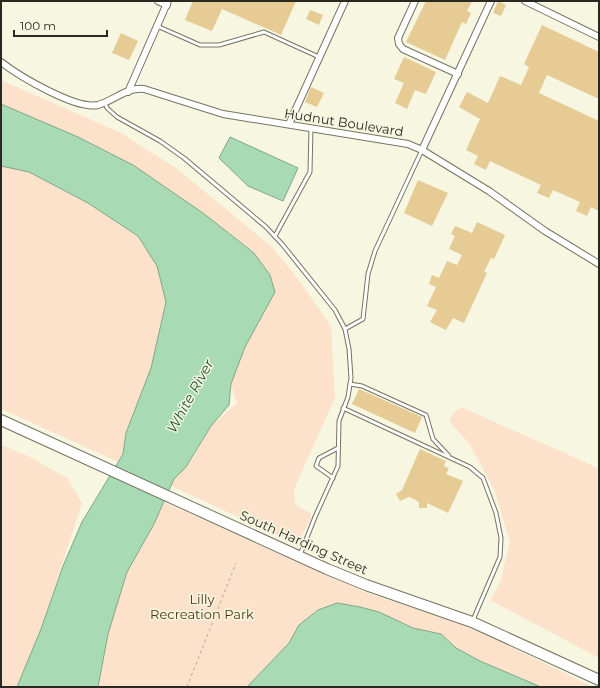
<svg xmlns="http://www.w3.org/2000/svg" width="600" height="688" viewBox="0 0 600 688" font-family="Montserrat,sans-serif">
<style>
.green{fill:#fce2cb}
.water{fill:#a8dbb3;stroke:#82a687}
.building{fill:#e6cb95}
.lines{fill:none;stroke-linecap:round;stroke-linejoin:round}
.lane-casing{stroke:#757461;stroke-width:5}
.street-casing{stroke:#757461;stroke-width:8}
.primary-casing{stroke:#757461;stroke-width:12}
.path{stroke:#adad9d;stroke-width:1;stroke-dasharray:3 3;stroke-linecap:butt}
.lane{stroke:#fff;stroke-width:3}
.street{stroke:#fff;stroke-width:6}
.primary{stroke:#fff;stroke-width:10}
.labels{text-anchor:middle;stroke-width:3;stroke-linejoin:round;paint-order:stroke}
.street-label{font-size:13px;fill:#292921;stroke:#f6f6e1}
.park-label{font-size:13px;fill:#503011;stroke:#f6f6e1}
.water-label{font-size:14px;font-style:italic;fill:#174f2a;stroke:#f6f6e1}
</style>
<rect width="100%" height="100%" fill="#f6f6e1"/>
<g class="green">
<polygon points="1,80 121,133 176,168 272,247 295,275 331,326 335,398 294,489 295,505 310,513 311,518 298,542 293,542 171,486 174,479 193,458 211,426 237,403 231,384 245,347 275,292 270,275 254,252 203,213 133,165 78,137 1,104"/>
<polygon points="1,166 29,172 88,203 138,236 157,266 166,302 151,368 126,433 123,454 119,462 1,409"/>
<path d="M462,407C508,429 554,447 599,469V658L490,600L500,583L510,542L494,489L470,445L449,421L455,411Z"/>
<polygon points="1,445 28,456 67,478 82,503 41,629 17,687 1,687"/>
<polygon points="164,502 367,593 438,616 487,635 593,687 98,687 108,634 127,572"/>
</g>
<g class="water">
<polygon points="1,104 78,137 133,165 203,213 254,253 270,275 275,292 245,347 231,384 229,405 211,426 186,467 174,479 154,524 127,572 108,634 98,687 17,687 41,629 63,566 82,522 123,454 126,433 151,368 166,302 157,266 138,236 88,203 29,172 1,166"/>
<polygon points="230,137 298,168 283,201 248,186 219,158"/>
<polygon points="337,603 360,607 379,612 413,628 441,634 456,648 480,661 541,687 247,687 289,643 299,625 318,610"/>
</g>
<g class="building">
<polygon points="193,1 296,1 281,35 222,9 212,31 185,20"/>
<polygon points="426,1 472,1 467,11 471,13 466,24 462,22 445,60 406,42"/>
<polygon points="498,1 506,5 501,16 493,13"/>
<polygon points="310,10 323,15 319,25 306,19"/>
<polygon points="542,25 599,52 599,99 547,75 539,93 599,121 599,211 591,207 587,216 576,211 580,202 553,190 549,198 537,193 541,185 490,161 486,170 474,164 478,156 466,150 480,119 459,107 467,92 488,103 500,76 521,85 529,67 524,64"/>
<polygon points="121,33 138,41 129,60 112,53"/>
<polygon points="404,57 436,72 426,94 415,90 407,109 395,103 404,83 394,79"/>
<polygon points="311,87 324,93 317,107 305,102"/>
<polygon points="418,180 448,193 432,226 404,213"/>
<polygon points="477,222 505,235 494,259 491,258 484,272 487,273 464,323 453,318 446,330 430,322 437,310 427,306 436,287 429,284 432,275 439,278 447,261 457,265 462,255 449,249 455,236 451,234 455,226 472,233"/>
<polygon points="359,389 422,417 415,433 352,404"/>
<polygon points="420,449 446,461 444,466 449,468 446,474 463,481 448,513 427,503 427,508 419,508 419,503 416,500 409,497 400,501 396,494 402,490"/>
</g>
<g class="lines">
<g class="lane-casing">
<g id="lane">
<polyline points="157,26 200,45 219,45 264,32 319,57"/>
<polyline points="105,103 107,108 117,117 160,141 184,158 266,227 282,244 335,310 345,329"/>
<polyline points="275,236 310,172 311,127"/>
<polyline points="350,384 362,386 426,415 433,439 449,456"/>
<polyline points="343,408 470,467 483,478 496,513 501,538 500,557 473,620"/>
<polyline points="333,478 316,466 319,458 338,448"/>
<polyline points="300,555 315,517 338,466 339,421 348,397 351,378 349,349 345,329 363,319 368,274 375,251 422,150"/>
</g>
</g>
<g class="street-casing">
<g id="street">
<polyline points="158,1 167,5"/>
<polyline points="415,1 398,38 399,44 403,49 458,74"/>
<polyline points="525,1 599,37"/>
<path d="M1,62C19,76 76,110 98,105C113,101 127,87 144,89L223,114L408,144L422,150L489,191L545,231L599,264"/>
<polyline points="128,92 168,1"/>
<polyline points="289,124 345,1"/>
<polyline points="422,150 491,1"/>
</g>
</g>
<g class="primary-casing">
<polyline id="primary" points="1,420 327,569 366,585 472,622 599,680"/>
</g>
<polyline class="path" points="187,687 236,563"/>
<use href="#lane" class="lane"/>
<use href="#street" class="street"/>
<use href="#primary" class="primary"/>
</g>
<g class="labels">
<g class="street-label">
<text transform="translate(344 122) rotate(9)" y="5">Hudnut Boulevard</text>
<text transform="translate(304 542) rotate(24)" y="5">South Harding Street</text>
</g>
<g class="park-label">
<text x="202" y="604">Lilly<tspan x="202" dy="15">Recreation Park</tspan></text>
</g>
<g class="water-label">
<text transform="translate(190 396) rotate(-61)" y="5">White River</text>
</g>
</g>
<rect width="600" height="688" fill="none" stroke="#292921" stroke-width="4"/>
<path d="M14 30v6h93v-6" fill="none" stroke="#292921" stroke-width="2"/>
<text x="20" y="30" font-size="12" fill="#292921" stroke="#f6f6e1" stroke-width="3" paint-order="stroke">100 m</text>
</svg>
